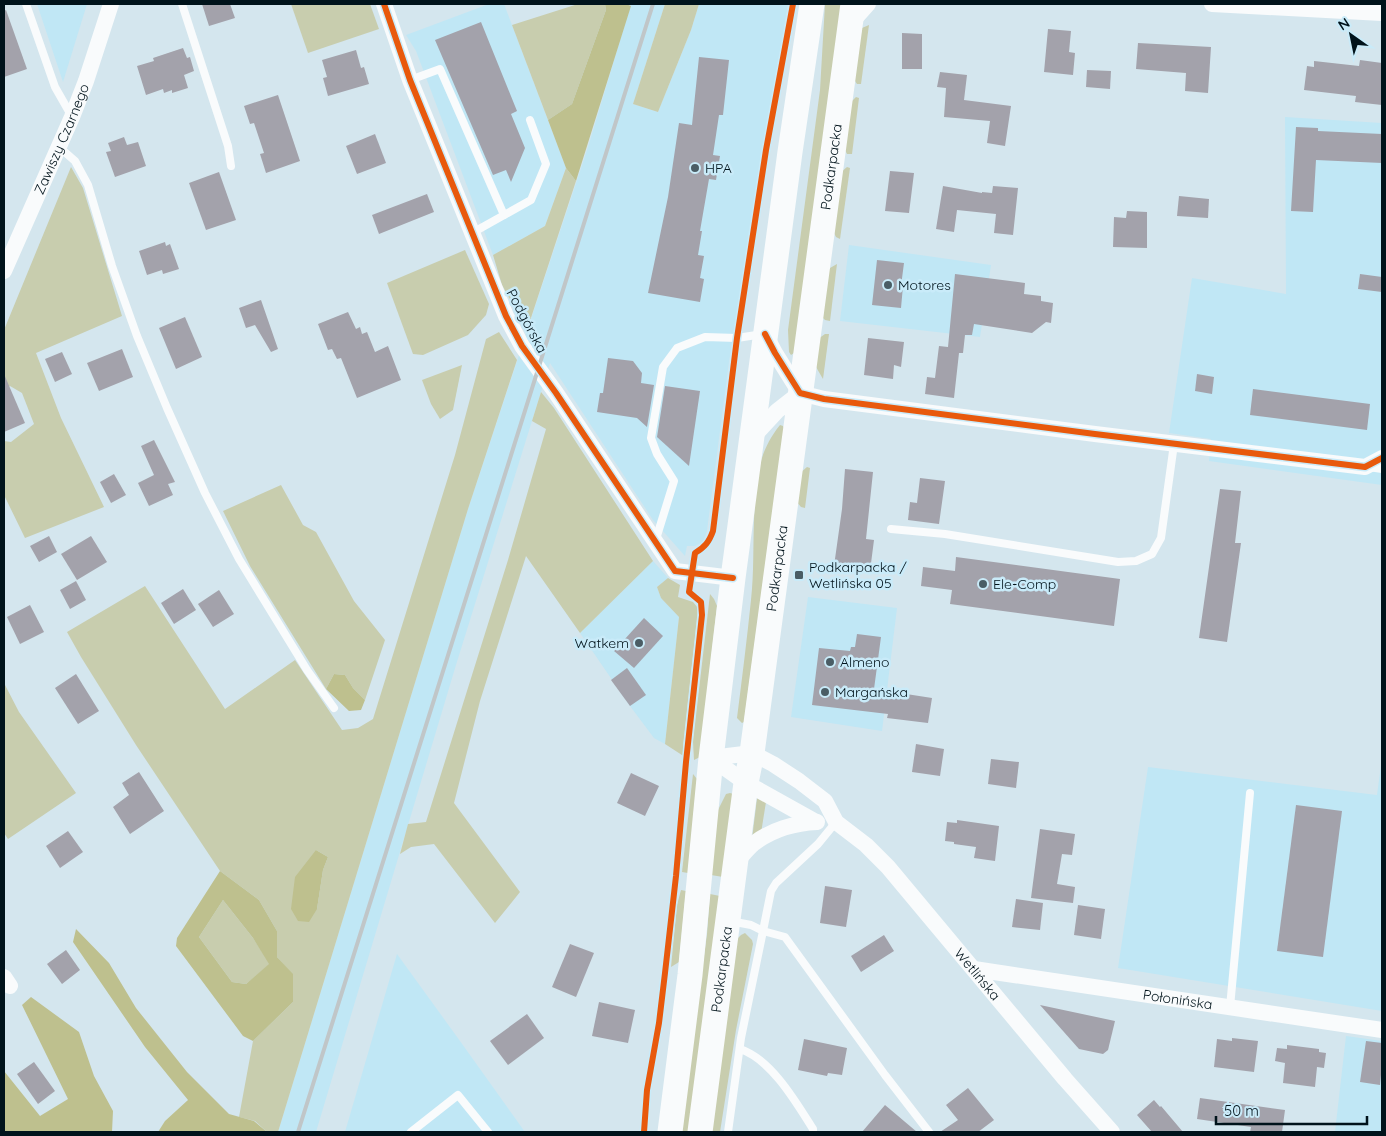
<svg xmlns="http://www.w3.org/2000/svg" width="1386" height="1136" viewBox="0 0 1386 1136" font-family="Quicksand,sans-serif">
<style>
.built{fill:#c0e7f5}
.green{fill:#c8cdae;fill-rule:evenodd}
.forest{fill:#bec08e;fill-rule:evenodd}
.building{fill:#a3a2ab}
.lines{fill:none;stroke-linecap:round;stroke-linejoin:round}
.lane{stroke:#f9fbfc;stroke-width:8}
.street{stroke:#f9fbfc;stroke-width:16}
.primary{stroke:#f9fbfc;stroke-width:25}
.rail{stroke:#c0c6c8;stroke-width:4}
.cycleway-casing{stroke:#c9ebf9;stroke-width:9}
.cycleway{stroke:#e8590c;stroke-width:6}
.poi-dot{fill:#4a5d65;stroke:#c9ebf9;stroke-width:2}
.labels{text-anchor:middle;stroke-width:5;stroke-linejoin:round;paint-order:stroke}
.street-label{font-size:14px;fill:#00131b;stroke:#c9ebf9}
.poi-label{font-size:14px;fill:#00131b;stroke:#c9ebf9;text-anchor:start}
</style>
<rect width="100%" height="100%" fill="#d4e6ee"/>
<g class="built">
<polygon points="37,4 87,4 63,82"/>
<polygon points="489,4 504,4 566,168 545,226 493,255 416,51 406,35"/>
<polygon points="631,4 665,4 633,104 658,112 691,30 699,4 788,4 729,362 707,531 703,542 695,546 687,546 685,556 653,520 550,363 456,665 316,1132 278,1132 468,509 588,147"/>
<polygon points="1285,117 1382,123 1382,485 1209,461 1211,439 1169,433 1192,278 1286,294"/>
<polygon points="849,245 991,265 980,337 840,321"/>
<polygon points="653,561 668,578 657,587 661,598 679,617 665,744 654,738 630,706 580,633"/>
<polygon points="808,597 897,608 882,731 791,717"/>
<polygon points="1382,758 1382,1011 1118,968 1148,767 1377,795"/>
<polygon points="397,954 460,1041 525,1132 345,1132"/>
<polygon points="1346,1036 1382,1041 1382,1132 1335,1132"/>
</g>
<g class="green">
<polygon points="291,4 370,4 379,29 308,53"/>
<polygon points="578,4 605,4 606,10 572,104 548,120 512,25"/>
<polygon points="665,4 699,4 691,30 658,112 633,104"/>
<polygon points="825,4 842,4 794,353 791,355 789,352 788,330 820,90"/>
<polygon points="869,25 861,84 857,84 853,78 862,28"/>
<polygon points="856,97 859,98 852,154 847,154 844,148 850,103"/>
<polygon points="71,167 83,188 122,316 36,353 61,418 104,507 25,538 4,495 4,441 11,442 34,424 22,393 10,386 4,390 4,330"/>
<polygon points="847,167 850,168 840,239 836,237 834,233 840,173"/>
<polygon points="566,168 576,181 527,330 502,285 493,255 545,226"/>
<polygon points="465,250 489,304 486,315 468,335 423,355 413,354 387,283"/>
<polygon points="837,264 830,321 825,320 823,318 826,272 830,268"/>
<path d="M499,332L517,360L468,509L278,1132H267L255,1121L239,1117L253,1041L293,1002V975L277,957V931L259,900L220,871L136,745L81,657L67,632L145,586L225,709L295,660L342,730L358,728L373,719L455,455L486,339ZM316,850L328,857L323,870L317,909Z"/>
<polygon points="825,334 829,334 823,379 816,367 818,339"/>
<polygon points="462,365 453,410 440,419 431,404 422,380"/>
<polygon points="541,392 554,408 653,561 580,633 526,556 480,701 454,803 520,892 495,923 434,844 411,847 400,854 408,824 426,822 508,560 546,429 532,421"/>
<path d="M780,425L783,426L784,428L744,722L742,723L737,718C742,678 747,639 751,600C754,573 753,546 754,519C756,483 756,455 780,425Z"/>
<polygon points="807,467 810,468 805,508 801,507 795,500 800,473"/>
<polygon points="281,485 303,525 316,532 354,601 385,640 365,700 353,688 345,675 334,674 326,689 250,566 223,511"/>
<polygon points="668,578 680,585 678,597 693,602 698,608 683,746 685,757 665,744 679,617 661,598 657,587"/>
<polygon points="710,594 714,599 717,606 700,757 694,760 693,742"/>
<polygon points="4,683 19,712 76,793 8,839 4,833"/>
<polygon points="693,774 697,779 688,873 682,872"/>
<polygon points="730,793 733,794 723,877 711,875 718,810 726,794"/>
<polygon points="757,798 766,802 761,833 752,839"/>
<polygon points="681,890 686,891 679,962 671,967 677,905"/>
<polygon points="710,894 720,896 688,1132 680,1132 707,934"/>
<polygon points="223,900 253,938 270,964 246,984 232,982 199,937"/>
<polygon points="745,933 752,940 753,944 736,1030 720,1132 711,1132 737,939 741,935"/>
</g>
<g class="forest">
<polygon points="605,4 626,4 631,6 576,181 566,168 548,120 572,104 606,10"/>
<polygon points="334,674 345,675 353,688 365,700 361,710 349,711 326,689"/>
<polygon points="316,850 328,857 323,870 317,909 309,922 298,921 291,909 295,877"/>
<path d="M220,871L259,900L277,931V957L293,974V1002L253,1041L243,1036L176,946L177,938ZM223,900L253,938L269,964L246,984L232,982L199,937Z"/>
<polygon points="76,929 109,963 136,1008 187,1072 229,1114 254,1121 267,1132 158,1132 165,1121 188,1100 145,1047 73,942"/>
<polygon points="31,997 79,1032 94,1076 113,1111 112,1132 4,1132 4,1071 40,1116 68,1099 22,1005"/>
</g>
<g class="building">
<polygon points="202,4 230,4 235,18 209,26"/>
<polygon points="6,10 27,69 4,77 4,11"/>
<polygon points="481,22 517,111 511,114 525,148 511,182 506,170 493,175 435,40"/>
<polygon points="1048,29 1071,31 1069,52 1075,53 1073,75 1044,72"/>
<polygon points="902,33 922,34 922,69 902,69"/>
<polygon points="1138,43 1211,47 1208,93 1185,91 1186,73 1136,69"/>
<polygon points="183,48 187,58 190,57 194,71 184,75 188,88 172,93 172,90 164,93 163,89 146,95 137,66 154,61 153,58"/>
<polygon points="356,50 361,68 364,67 369,84 328,96 323,78 327,77 322,60"/>
<polygon points="699,57 729,60 723,115 719,115 713,155 720,156 716,180 709,179 700,231 702,231 698,255 704,256 700,278 704,279 700,302 648,293 668,197 679,123 692,125"/>
<polygon points="1360,60 1382,63 1382,105 1355,102 1356,96 1304,90 1307,66 1314,67 1314,61 1359,66"/>
<polygon points="1087,70 1111,71 1110,89 1086,87"/>
<polygon points="940,72 967,75 964,100 1011,106 1005,146 987,143 990,121 944,117 946,88 937,87"/>
<polygon points="278,95 300,161 266,173 260,154 264,153 254,123 250,124 244,106"/>
<polygon points="1296,127 1318,128 1318,131 1382,134 1382,163 1316,160 1313,212 1291,211"/>
<polygon points="375,134 386,163 357,174 346,146"/>
<polygon points="124,137 127,145 138,142 146,166 115,177 106,152 111,151 108,143"/>
<polygon points="890,171 914,173 909,213 885,211"/>
<polygon points="219,172 236,220 206,230 189,183"/>
<polygon points="943,186 982,193 982,192 992,193 993,186 1018,188 1013,235 994,233 996,214 957,210 954,232 936,229"/>
<polygon points="427,194 434,212 379,234 372,215"/>
<polygon points="1179,196 1209,199 1208,218 1177,216"/>
<polygon points="1127,211 1147,212 1147,248 1113,247 1114,217 1126,218"/>
<polygon points="165,242 166,246 170,244 179,269 163,274 162,270 147,275 139,251"/>
<polygon points="877,260 904,263 901,286 903,286 901,308 872,305"/>
<polygon points="955,274 1025,283 1024,294 1041,296 1041,301 1053,303 1051,323 1046,322 1032,333 974,324 972,335 965,335 963,353 959,353 954,398 925,394 927,377 935,378 939,346 948,347"/>
<polygon points="1360,274 1382,277 1382,292 1358,289"/>
<polygon points="261,300 278,349 271,352 255,325 246,328 239,308"/>
<polygon points="348,312 356,329 360,327 362,334 367,332 375,352 388,346 401,380 357,398 341,358 337,359 332,349 328,350 318,324"/>
<polygon points="185,317 202,357 176,369 159,328"/>
<polygon points="868,338 904,342 901,367 894,365 893,379 864,375"/>
<polygon points="122,349 133,377 99,391 87,363"/>
<polygon points="62,352 72,374 55,382 45,359"/>
<polygon points="608,358 633,361 642,373 641,383 654,385 647,427 637,418 597,412 600,393 603,393"/>
<polygon points="4,374 25,423 4,432"/>
<polygon points="1197,374 1214,377 1212,394 1195,391"/>
<polygon points="665,386 700,391 689,466 657,437"/>
<polygon points="1253,389 1370,404 1367,430 1250,415"/>
<polygon points="154,440 175,482 168,484 173,495 149,506 138,483 154,475 141,446"/>
<polygon points="845,469 873,472 866,539 874,540 870,571 834,566 842,509"/>
<polygon points="114,474 126,495 111,503 100,482"/>
<polygon points="920,478 945,481 939,524 908,520 910,502 917,503"/>
<polygon points="1220,489 1241,491 1235,543 1241,543 1227,642 1199,638"/>
<polygon points="49,536 57,552 39,562 30,546"/>
<polygon points="91,536 107,562 77,580 61,554"/>
<polygon points="956,557 1120,579 1114,626 950,604 952,590 921,586 923,567 955,571"/>
<polygon points="76,581 86,600 70,609 60,590"/>
<polygon points="183,589 196,610 174,624 161,603"/>
<polygon points="219,590 234,614 213,627 198,604"/>
<polygon points="30,605 44,632 20,644 7,617"/>
<polygon points="644,618 663,636 634,668 614,651"/>
<polygon points="857,634 881,637 874,689 932,698 928,723 887,718 888,714 812,705 819,648 850,651 851,647 855,647"/>
<polygon points="627,668 646,695 630,706 611,680"/>
<polygon points="76,674 99,711 78,724 55,688"/>
<polygon points="916,744 944,749 940,776 912,772"/>
<polygon points="991,759 1019,762 1016,788 988,784"/>
<polygon points="139,772 164,811 130,834 113,807 129,795 122,783"/>
<polygon points="631,773 659,786 645,816 617,803"/>
<polygon points="1296,805 1342,811 1323,957 1277,951"/>
<polygon points="957,820 999,826 995,861 974,858 976,847 954,844 954,842 945,841 947,822 957,823"/>
<polygon points="1040,829 1075,834 1072,855 1062,854 1057,884 1075,887 1073,903 1031,898"/>
<polygon points="68,831 83,852 60,868 46,846"/>
<polygon points="825,886 852,890 846,927 820,923"/>
<polygon points="1016,899 1043,903 1040,930 1012,927"/>
<polygon points="1078,905 1105,909 1101,939 1074,935"/>
<polygon points="884,935 894,951 861,972 851,956"/>
<polygon points="570,944 594,953 576,997 552,987"/>
<polygon points="66,950 80,970 62,984 47,964"/>
<polygon points="599,1002 635,1010 628,1043 592,1036"/>
<polygon points="1040,1005 1115,1021 1108,1050 1103,1054 1079,1049"/>
<polygon points="527,1014 544,1038 508,1065 490,1041"/>
<polygon points="1232,1038 1258,1041 1254,1072 1214,1067 1217,1039 1232,1041"/>
<polygon points="804,1039 847,1048 842,1075 828,1073 827,1076 798,1070"/>
<polygon points="1366,1041 1382,1043 1382,1065 1380,1085 1360,1082"/>
<polygon points="1287,1045 1319,1049 1319,1052 1326,1053 1324,1068 1317,1067 1315,1087 1283,1083 1285,1063 1275,1061 1277,1048 1287,1049"/>
<polygon points="34,1062 55,1091 38,1104 17,1074"/>
<polygon points="968,1088 994,1120 978,1132 940,1132 958,1120 946,1105"/>
<polygon points="1200,1098 1285,1110 1282,1132 1250,1132 1251,1127 1197,1119"/>
<polygon points="1154,1100 1160,1107 1161,1106 1183,1132 1152,1132 1137,1115"/>
<polygon points="885,1105 917,1132 862,1132"/>
</g>
<g class="lines">
<g class="lane">
<polyline points="26,4 55,87 71,115"/>
<polyline points="182,4 228,146 231,166"/>
<polyline points="410,80 440,69 504,215"/>
<polyline points="59,147 75,161 88,185 112,266 137,336 167,408 205,493 239,559 307,670 334,708"/>
<polyline points="472,233 531,200 546,164 530,120"/>
<polyline points="1369,467 1382,469"/>
<polyline points="891,529 945,534 1118,562 1136,561 1152,554 1161,538 1174,444"/>
<polyline points="656,539 674,481 657,454 651,438 663,367 677,348 705,337 737,338 763,334"/>
<polyline points="836,822 818,844 776,883 771,891 763,931 785,937 885,1075 929,1132"/>
<polyline points="1230,1007 1250,793"/>
<path d="M740,1049C771,1059 796,1102 813,1129V1132"/>
<polyline points="411,1132 458,1095 488,1132"/>
<polyline points="728,1132 741,1038 763,931 751,925 730,921"/>
</g>
<g class="street">
<polyline points="384,4 410,80 506,316 522,346 556,393 675,571 733,578"/>
<polyline points="1212,4 1382,13"/>
<polyline points="851,23 868,4"/>
<path id="s1" d="M4,271L72,117L86,81L111,4"/>
<polyline points="766,336 775,353 800,393 824,399 1095,434 1365,467 1382,458"/>
<polyline points="751,439 777,411 800,393"/>
<path id="s2" d="M711,758L752,753L773,764L799,781L825,801L836,822L866,845L888,867L1065,1079L1112,1132"/>
<polyline points="711,758 746,783 816,822"/>
<path d="M736,862C742,856 747,849 753,844C771,830 795,823 817,822"/>
<path id="s3" d="M974,969L1382,1030"/>
<polyline points="4,977 10,986"/>
</g>
<g class="primary">
<polyline points="670,1132 690,975 711,758 733,578 790,152 812,4"/>
<path id="s4" d="M700,1132L746,783L752,753L853,4"/>
</g>
<polyline class="rail" points="298,1132 653,4"/>
<g class="cycleway-casing">
<g id="cycleway">
<polyline points="384,4 410,80 506,316 522,346 556,393 675,571 733,578"/>
<polyline points="765,334 775,353 800,393 824,399 1095,434 1365,467 1382,458"/>
<path d="M644,1132L647,1090L659,1023L665,973L676,876L686,762L702,615L701,602L689,592L695,553C705,547 709,542 713,531L737,338L766,150L793,4"/>
</g>
</g>
<use href="#cycleway" class="cycleway"/>
</g>
<g class="poi-dot">
<circle cx="695" cy="168" r="5"/>
<circle cx="888" cy="285" r="5"/>
<rect x="794" y="570" width="10" height="10" rx="2.5"/>
<circle cx="983" cy="584" r="5"/>
<circle cx="639" cy="643" r="5"/>
<circle cx="830" cy="662" r="5"/>
<circle cx="825" cy="692" r="5"/>
</g>
<g class="labels">
<g class="street-label">
<text dy="5" stroke="none"><textPath href="#s1" startOffset="144">Zawiszy Czarnego</textPath></text>
<text dy="5" stroke="none"><textPath href="#s4" startOffset="974">Podkarpacka</textPath></text>
<text transform="translate(527 321) rotate(62)" y="5">Podgórska</text>
<text dy="5" stroke="none"><textPath href="#s4" startOffset="569">Podkarpacka</textPath></text>
<text dy="5" stroke="none"><textPath href="#s4" startOffset="164">Podkarpacka</textPath></text>
<text dy="5" stroke="none"><textPath href="#s2" startOffset="361">Wetlińska</textPath></text>
<text dy="5" stroke="none"><textPath href="#s3" startOffset="206">Połonińska</textPath></text>
</g>
<g class="poi-label">
<text x="705" y="173">HPA</text>
<text x="898" y="290">Motores</text>
<text x="809" y="572">Podkarpacka /<tspan x="809" dy="16">Wetlińska 05</tspan></text>
<text x="993" y="589">Ele-Comp</text>
<text x="629" y="648" text-anchor="end">Watkem</text>
<text x="840" y="667">Almeno</text>
<text x="835" y="697">Margańska</text>
</g>
</g>
<rect width="1386" height="1136" fill="none" stroke="#00131b" stroke-width="10"/>
<g transform="translate(1351 35) rotate(327)" stroke="#c9ebf9" stroke-width="4" paint-order="stroke">
<path d="M0-4L9 19L0 12L-9 19Z" fill="#00131b"/>
<text y="-8" font-size="14" font-weight="bold" text-anchor="middle" fill="#00131b">N</text>
</g>
<path d="M1216 1116v8h151v-8" fill="none" stroke="#00131b" stroke-width="2.5"/>
<text x="1224" y="1116" font-size="15" fill="#00131b" stroke="#c9ebf9" stroke-width="4" paint-order="stroke">50 m</text>
</svg>
